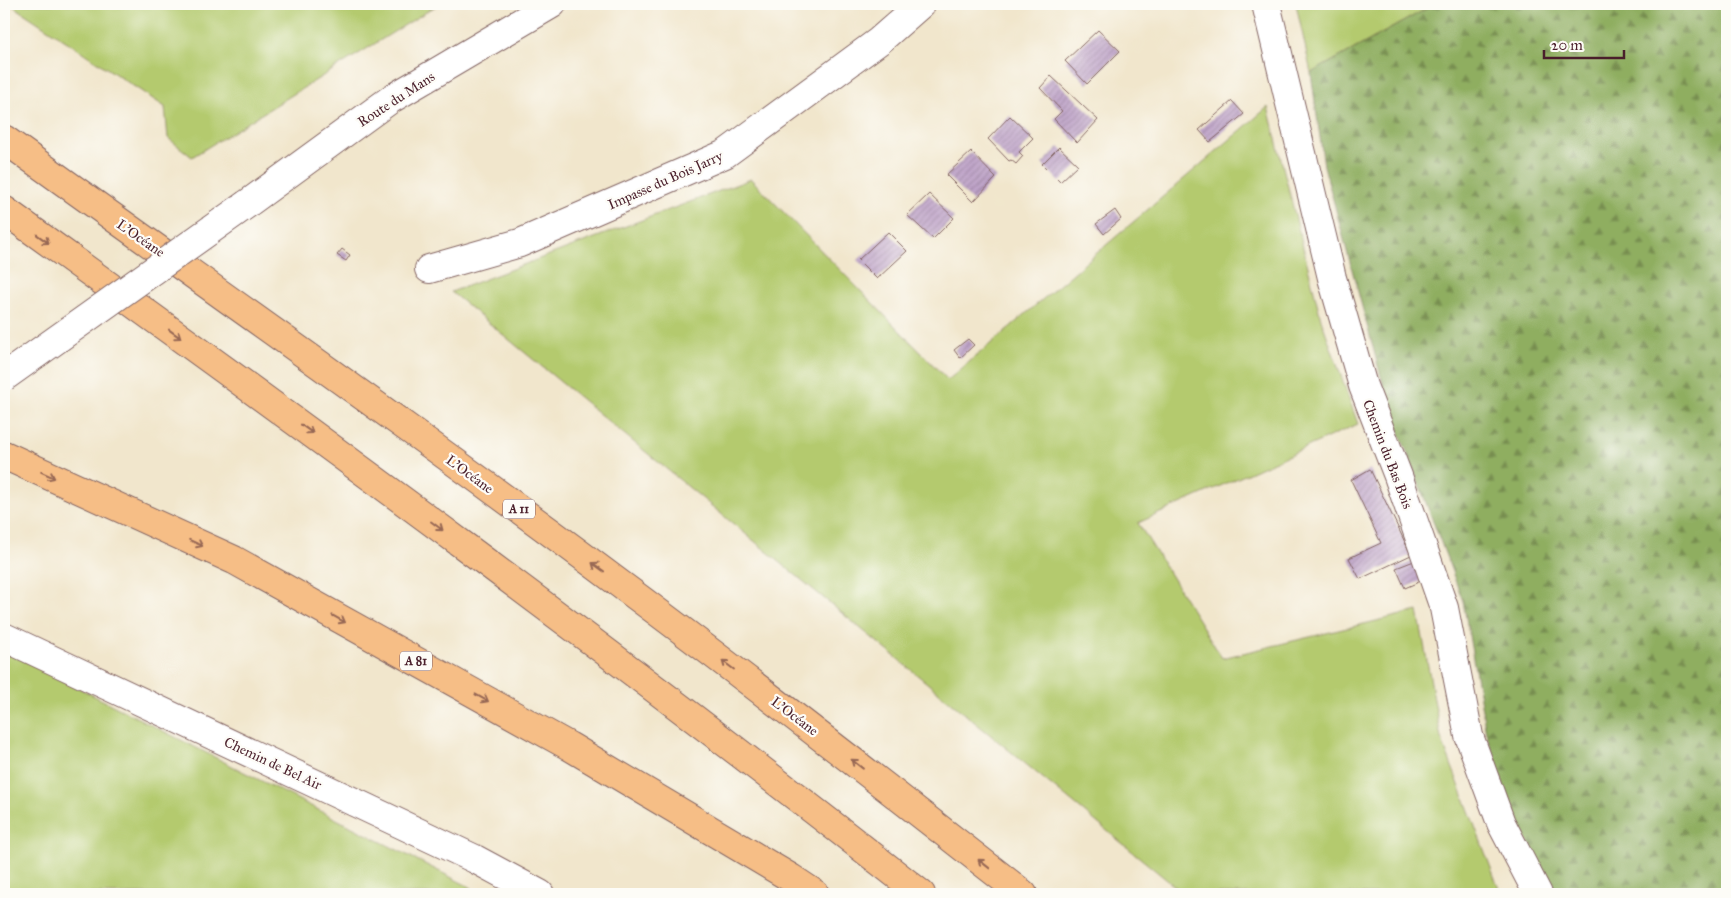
<svg xmlns="http://www.w3.org/2000/svg" width="1731" height="898" viewBox="0 0 1731 898" font-family="'IM FELL Great Primer',serif">
<style>
.green{fill:#b4ca6e;stroke:#7f744c}
.forest{fill:url(#forest-firs);stroke:#6c6646}
.building{fill:url(#building-hatch)}
.lines{fill:none;stroke-linecap:round;stroke-linejoin:round}
.minor-casing{stroke:#846563;stroke-width:30}
.highway-casing{stroke:#846563;stroke-width:30}
.minor{stroke:#fff;stroke-width:28}
.highway{stroke:#f6be86;stroke-width:28}
.minor-bridge-casing{stroke:#846563;stroke-width:30;stroke-linecap:butt}
.minor-bridge{stroke:#fff;stroke-width:28}
.oneway{stroke:#976754}
.labels{text-anchor:middle;stroke-width:4.5;stroke-linejoin:round;paint-order:stroke}
.shield{fill:#fdfcf7;stroke:#806168;stroke-width:1}
.shield-label{font-size:12px;font-weight:bold;fill:#4a1f2b}
.street-label{font-size:14px;fill:#4a1f2b;stroke:#fdfcf7}
</style>
<defs>
<pattern id="forest-firs" width="22" height="20" patternUnits="userSpaceOnUse" patternTransform="scale(1.25)"><rect width="22" height="20" fill="#8fae61"/><path d="M5 1l3.5 6h-7zM16 11l3.5 6h-7z" fill="#778d50"/></pattern>
<pattern id="building-hatch" width="6" height="6" patternUnits="userSpaceOnUse" patternTransform="scale(1.25)"><rect width="6" height="6" fill="#ba9dc5"/><path d="M-1 1l2-2M0 6l6-6M5 7l2-2" fill="none" stroke="#997fa0"/></pattern>
</defs>
<rect width="100%" height="100%" fill="#fdfcf7"/>
<filter id="ink" filterUnits="userSpaceOnUse"><feTurbulence type="fractalNoise" baseFrequency=".02" numOctaves="2"/><feDisplacementMap in="SourceGraphic" scale="10" xChannelSelector="R" yChannelSelector="G"/><feConvolveMatrix kernelMatrix="1 2 1 2 8 2 1 2 1" color-interpolation-filters="sRGB"/></filter>
<filter id="wash" filterUnits="userSpaceOnUse"><feTurbulence type="fractalNoise" baseFrequency=".0096" numOctaves="4" result="noise"/><feDisplacementMap in="SourceGraphic" scale="20" xChannelSelector="R" yChannelSelector="G"/><feGaussianBlur stdDeviation="1.12" result="paint"/><feColorMatrix in="noise" values="0 0 0 0 0 0 0 0 0 0 0 0 0 0 0 0 0 1.4 0 .05"/><feComposite in="paint" operator="in"/></filter>
<g filter="url(#wash)">
<rect width="100%" height="100%" fill="#f1e6cc"/>
<g class="green">
<polygon points="10,4 439,4 192,157 168,138 165,107"/>
<polygon points="1296,4 1435,4 1311,73"/>
<polygon points="1268,107 1321,319 1358,424 1138,523 1222,658 1418,611 1441,738 1501,894 1184,894 451,292 751,179 948,380"/>
<polygon points="4,650 472,888 467,894 4,894"/>
</g>
<polygon class="forest" points="1435,4 1727,4 1727,894 1554,894 1513,813 1486,733 1463,601 1387,399 1324,166 1311,73"/>
<g id="blocks">
<g class="building">
<polygon points="1098,30 1120,51 1087,84 1065,61"/>
<polygon points="1051,76 1098,120 1077,143 1054,119 1062,111 1040,88"/>
<polygon points="1232,101 1244,114 1210,142 1199,130"/>
<polygon points="1010,116 1033,138 1019,152 1023,156 1016,164 1011,160 1009,161 988,139"/>
<polygon points="1059,147 1078,165 1060,182 1042,164"/>
<polygon points="971,152 996,178 973,202 946,175"/>
<polygon points="929,194 954,218 933,239 907,215"/>
<polygon points="1115,210 1121,219 1104,234 1096,224"/>
<polygon points="888,232 907,251 877,279 858,260"/>
<polygon points="342,249 350,255 346,261 337,255"/>
<polygon points="968,339 974,345 960,358 954,350"/>
<polygon points="1370,469 1411,555 1360,579 1349,558 1381,543 1351,480"/>
<polygon points="1414,561 1423,580 1405,588 1396,568"/>
</g>
</g>
</g>
<g filter="url(#ink)">
<use href="#blocks" fill-opacity="0" stroke="#846563" stroke-width="1"/>
<g class="lines">
<g class="minor-casing">
<g id="minor">
<polyline points="1266,4 1332,278 1363,386 1398,476 1444,608 1469,736 1501,823 1538,894"/>
<polyline points="247,204 391,99 552,4"/>
<polyline points="429,269 520,243 725,154 879,41 921,4"/>
<polyline points="4,637 475,859 540,894"/>
</g>
</g>
<g class="highway-casing">
<g id="highway">
<path d="M4,139C211,288 420,434 624,587C759,687 891,791 1023,894"/>
<path d="M4,210C313,433 621,658 921,894"/>
<polyline points="4,455 234,560 569,746 791,878 815,894"/>
</g>
</g>
<use href="#minor" class="minor"/>
<use href="#highway" class="highway"/>
<g class="minor-bridge-casing">
<polyline id="minor-bridge" points="4,377 247,204"/>
</g>
<use href="#minor-bridge" class="minor-bridge"/>
</g>
<defs><path id="oneway-shaft" d="M-6 0H5M1.5-3L5.5 0L1.5 3" fill="none" stroke-width="1.6" stroke-linecap="round" stroke-linejoin="round" transform="scale(1.25)"/></defs>
<g class="oneway">
<use href="#oneway-shaft" transform="translate(43 239) rotate(36)"/>
<use href="#oneway-shaft" transform="translate(175 334) rotate(36)"/>
<use href="#oneway-shaft" transform="translate(307 429) rotate(36)"/>
<use href="#oneway-shaft" transform="translate(48 475) rotate(25)"/>
<use href="#oneway-shaft" transform="translate(437 526) rotate(37)"/>
<use href="#oneway-shaft" transform="translate(196 543) rotate(25)"/>
<use href="#oneway-shaft" transform="translate(598 567) rotate(-144)"/>
<use href="#oneway-shaft" transform="translate(339 619) rotate(29)"/>
<use href="#oneway-shaft" transform="translate(728 665) rotate(-143)"/>
<use href="#oneway-shaft" transform="translate(482 698) rotate(29)"/>
<use href="#oneway-shaft" transform="translate(857 764) rotate(-142)"/>
<use href="#oneway-shaft" transform="translate(984 864) rotate(-142)"/>
</g>
</g>
<g class="labels">
<g class="shield">
<rect x="503" y="499.5" width="32" height="19" rx="4"/>
<rect x="400" y="651.5" width="32" height="19" rx="4"/>
</g>
<g class="shield-label">
<text x="519" y="513">A 11</text>
<text x="416" y="665">A 81</text>
</g>
<g class="street-label">
<text transform="translate(396 99) rotate(-33)" y="5">Route du Mans</text>
<text transform="translate(665 180) rotate(-24)" y="5">Impasse du Bois Jarry</text>
<text transform="translate(141 238) rotate(35)" y="5">L’Océane</text>
<text transform="translate(1388 454) rotate(69)" y="5">Chemin du Bas Bois</text>
<text transform="translate(470 474) rotate(36)" y="5">L’Océane</text>
<text transform="translate(795 716) rotate(37)" y="5">L’Océane</text>
<text transform="translate(273 763) rotate(25)" y="5">Chemin de Bel Air</text>
</g>
</g>
<rect width="1731" height="898" fill="none" stroke="#fdfcf7" stroke-width="20"/>
<path d="M1544 50v8h80v-8" fill="none" stroke="#4a1f2b" stroke-width="2.5"/>
<text x="1551" y="50" font-size="15" fill="#4a1f2b" stroke="#fdfcf7" stroke-width="4" paint-order="stroke">20 m</text>
</svg>
